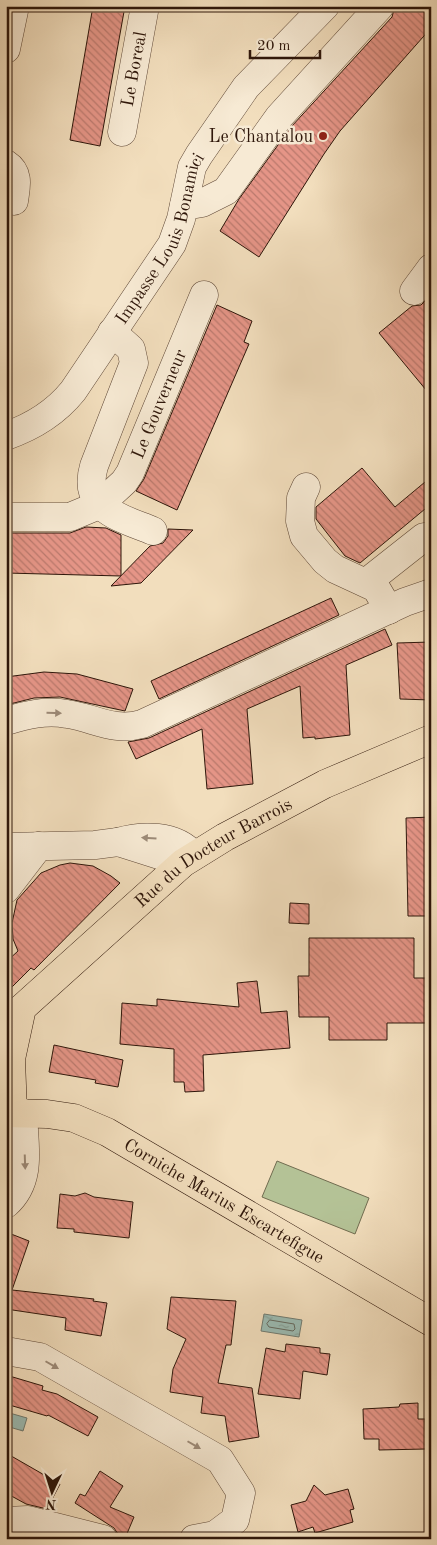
<svg xmlns="http://www.w3.org/2000/svg" width="437" height="1545" viewBox="0 0 437 1545" font-family="'Old Standard TT',serif">
<style>
.pitch{fill:#b4c296;stroke:#716c50}
.water{fill:url(#water-ripples);stroke:#6f7a70}
.lines{fill:none;stroke-linecap:round;stroke-linejoin:round}
.shore{stroke:#64695f;stroke-width:1}
.building{fill:url(#building-back-hatch);stroke:#2e160a}
.minor-casing{stroke:#5f4837;stroke-width:29}
.major-casing{stroke:#2e160a;stroke-width:29}
.minor{stroke:#f7ead4;stroke-width:28}
.major{stroke:#f2debd;stroke-width:28}
.oneway{fill:#9d8b79}
.poi-dot{fill:#8f2418;stroke:#f7ead4;stroke-width:2}
.labels{text-anchor:middle;stroke-width:5;stroke-linejoin:round;paint-order:stroke}
.street-label{font-size:18px;fill:#2e160a;stroke:#f7ead4}
.poi-label{font-size:18px;fill:#2e160a;stroke:#f7ead4;text-anchor:end}
</style>
<defs>
<pattern id="water-ripples" width="26" height="14" patternUnits="userSpaceOnUse" patternTransform="scale(1.25)"><rect width="26" height="14" fill="#9bbcb4"/><path d="M2 4q2-2 4 0t4 0M15 11q2-2 4 0t4 0" fill="none" stroke="#86a199"/></pattern>
<pattern id="building-back-hatch" width="6" height="6" patternUnits="userSpaceOnUse" patternTransform="scale(1.25)"><rect width="6" height="6" fill="#e59587"/><path d="M-1 5l2 2M0 0l6 6M5-1l2 2" fill="none" stroke="#ba796d"/></pattern>
</defs>
<rect width="100%" height="100%" fill="#f2debd"/>
<filter id="stains"><feTurbulence type="fractalNoise" baseFrequency=".004" numOctaves="4"/><feColorMatrix values="0 0 0 0 .2 0 0 0 0 .09 0 0 0 0 .02 0 0 0 .5 -.17"/></filter>
<radialGradient id="worn" r=".72"><stop offset=".6" stop-color="#630" stop-opacity="0"/><stop offset="1" stop-color="#630" stop-opacity=".3"/></radialGradient>
<polygon class="pitch" points="277,1161 369,1198 355,1234 262,1197"/>
<g class="water">
<polygon points="264,1314 302,1320 299,1337 261,1331"/>
<polygon points="6,1412 27,1418 23,1431 6,1426"/>
</g>
<g class="lines">
<polygon class="shore" points="270,1320 294,1324 295,1329 293,1331 269,1327 267,1324"/>
</g>
<g class="building">
<polygon points="93,6 125,6 100,146 70,140"/>
<polygon points="395,6 431,6 431,28 340,131 324,154 259,257 220,231 239,199 291,127 392,17"/>
<polygon points="431,295 431,396 379,333 412,306 421,305"/>
<polygon points="217,305 252,321 244,342 249,344 177,510 136,491 144,479"/>
<polygon points="362,468 395,507 431,477 431,504 360,563 345,556 316,519 316,507"/>
<polygon points="86,527 106,528 121,535 121,576 6,573 6,533 70,533"/>
<polygon points="168,529 193,530 141,583 111,586 150,546 163,543 168,536"/>
<polygon points="331,598 339,615 159,699 151,681"/>
<polygon points="385,629 392,645 346,665 350,735 315,739 315,737 303,738 300,686 247,709 253,784 207,789 202,729 136,759 128,742 149,738"/>
<polygon points="431,642 431,700 400,699 397,643"/>
<polygon points="44,672 77,674 133,689 125,711 60,697 34,698 6,705 6,677"/>
<polygon points="431,817 431,916 408,916 406,818"/>
<polygon points="70,863 93,866 111,876 120,883 34,970 31,968 6,993 6,962 18,951 13,939 12,923 17,900 41,873 60,865"/>
<polygon points="290,903 309,904 309,924 289,923"/>
<polygon points="309,938 414,938 414,978 431,978 431,1023 387,1023 387,1040 329,1040 329,1017 299,1017 298,976 309,976"/>
<polygon points="257,981 261,1013 287,1011 290,1048 203,1055 204,1091 185,1092 184,1082 174,1082 174,1049 120,1044 122,1003 157,1006 157,999 239,1007 237,983"/>
<polygon points="54,1045 123,1060 118,1087 95,1083 96,1080 49,1072"/>
<polygon points="85,1193 94,1197 133,1202 129,1238 74,1232 74,1229 57,1228 60,1194 75,1196"/>
<polygon points="6,1232 29,1241 12,1290 94,1299 93,1301 107,1303 101,1336 65,1330 66,1318 6,1309"/>
<polygon points="171,1297 236,1301 231,1345 226,1345 218,1383 252,1388 259,1437 229,1442 225,1416 201,1413 203,1397 170,1392 173,1369 186,1339 167,1329"/>
<polygon points="286,1344 320,1348 320,1353 330,1354 327,1375 303,1371 300,1399 258,1394 266,1348 285,1352"/>
<polygon points="6,1375 43,1386 42,1390 57,1394 98,1417 88,1436 48,1415 47,1416 6,1404"/>
<polygon points="418,1403 418,1419 425,1419 426,1449 379,1450 379,1439 364,1439 363,1409 399,1407 400,1404"/>
<polygon points="6,1453 60,1484 47,1509 26,1504 6,1493"/>
<polygon points="100,1471 123,1486 110,1507 134,1517 126,1536 118,1534 114,1528 75,1503 80,1494 85,1496"/>
<polygon points="314,1485 325,1495 348,1489 354,1509 350,1510 353,1522 315,1533 313,1527 298,1532 291,1505 306,1501"/>
</g>
<g class="lines">
<g class="minor-casing">
<g id="minor">
<polyline points="6,49 15,6"/>
<path id="s1" d="M122,132L145,6"/>
<path d="M6,164C20,173 16,187 14,201"/>
<polyline points="184,206 202,203 226,191 279,117 380,6"/>
<polyline points="414,291 431,268"/>
<path d="M112,332L131,349L134,363L94,466C81,510 122,518 153,531"/>
<path id="s2" d="M6,436C32,427 56,412 73,391L172,244L181,219L192,167L199,155L246,87L325,6"/>
<polyline points="306,487 301,498 300,521 304,536 325,561 335,569 376,588 389,610"/>
<path id="s3" d="M6,517H70L99,505L124,482L130,473L204,295"/>
<polyline points="367,582 424,537"/>
<path d="M6,721C26,715 46,710 67,714C95,718 113,732 142,724L405,602L431,593"/>
<polyline points="6,847 95,845 118,842"/>
<path d="M178,867L162,856L118,842C142,835 175,834 193,855"/>
<polyline points="6,889 39,846"/>
<path d="M6,1204C33,1180 24,1146 23,1113"/>
<polyline points="6,1351 40,1357 220,1460 241,1493 235,1520 215,1535 194,1539"/>
<polyline points="6,1521 28,1520 103,1539"/>
</g>
</g>
<g class="major-casing">
<g id="major">
<path id="s4" d="M6,1113L47,1114L74,1118L107,1132L431,1322"/>
<path id="s5" d="M13,1113L11,1059L22,1008L183,863L225,837L325,784L431,739"/>
</g>
</g>
<use href="#minor" class="minor"/>
<use href="#major" class="major"/>
</g>
<defs><path id="oneway-solid" d="M-6-.8H1V-3.2L6.5 0L1 3.2V.8H-6Z" transform="scale(1.25)"/></defs>
<g class="oneway">
<use href="#oneway-solid" transform="translate(54 713) rotate(2)"/>
<use href="#oneway-solid" transform="translate(149 838) rotate(-176)"/>
<use href="#oneway-solid" transform="translate(25 1162) rotate(88)"/>
<use href="#oneway-solid" transform="translate(52 1365) rotate(30)"/>
<use href="#oneway-solid" transform="translate(194 1445) rotate(30)"/>
</g>
<circle class="poi-dot" cx="323" cy="136" r="5"/>
<g class="labels">
<g class="street-label">
<text dy="6" stroke="none"><textPath href="#s1" startOffset="64">Le Boreal</textPath></text>
<text dy="6" stroke="none"><textPath href="#s2" startOffset="259">Impasse Louis Bonamici</textPath></text>
<text dy="6" stroke="none"><textPath href="#s3" startOffset="215">Le Gouverneur</textPath></text>
<text dy="6" stroke="none"><textPath href="#s5" startOffset="354">Rue du Docteur Barrois</textPath></text>
<text dy="6" stroke="none"><textPath href="#s4" startOffset="240">Corniche Marius Escartefigue</textPath></text>
</g>
<g class="poi-label">
<text x="313" y="142">Le Chantalou</text>
</g>
</g>
<rect width="437" height="1545" fill="none" stroke="#f2debd" stroke-width="25"/>
<rect x="8" y="8" width="422" height="1530" fill="none" stroke="#2e160a" stroke-width="2.5"/>
<rect x="12" y="12" width="412" height="1520" fill="none" stroke="#2e160a"/>
<g transform="translate(52 1492) rotate(184)" stroke="#f7ead4" stroke-width="4" paint-order="stroke">
<path d="M0-4L9 19L0 12L-9 19Z" fill="#2e160a"/>
<text y="-8" font-size="14" font-weight="bold" text-anchor="middle" fill="#2e160a">N</text>
</g>
<path d="M250 50v8h70v-8" fill="none" stroke="#2e160a" stroke-width="2.5"/>
<text x="257" y="50" font-size="15" fill="#2e160a" stroke="#f7ead4" stroke-width="4" paint-order="stroke">20 m</text>
<rect width="100%" height="100%" filter="url(#stains)"/>
<rect width="100%" height="100%" fill="url(#worn)"/>
</svg>
